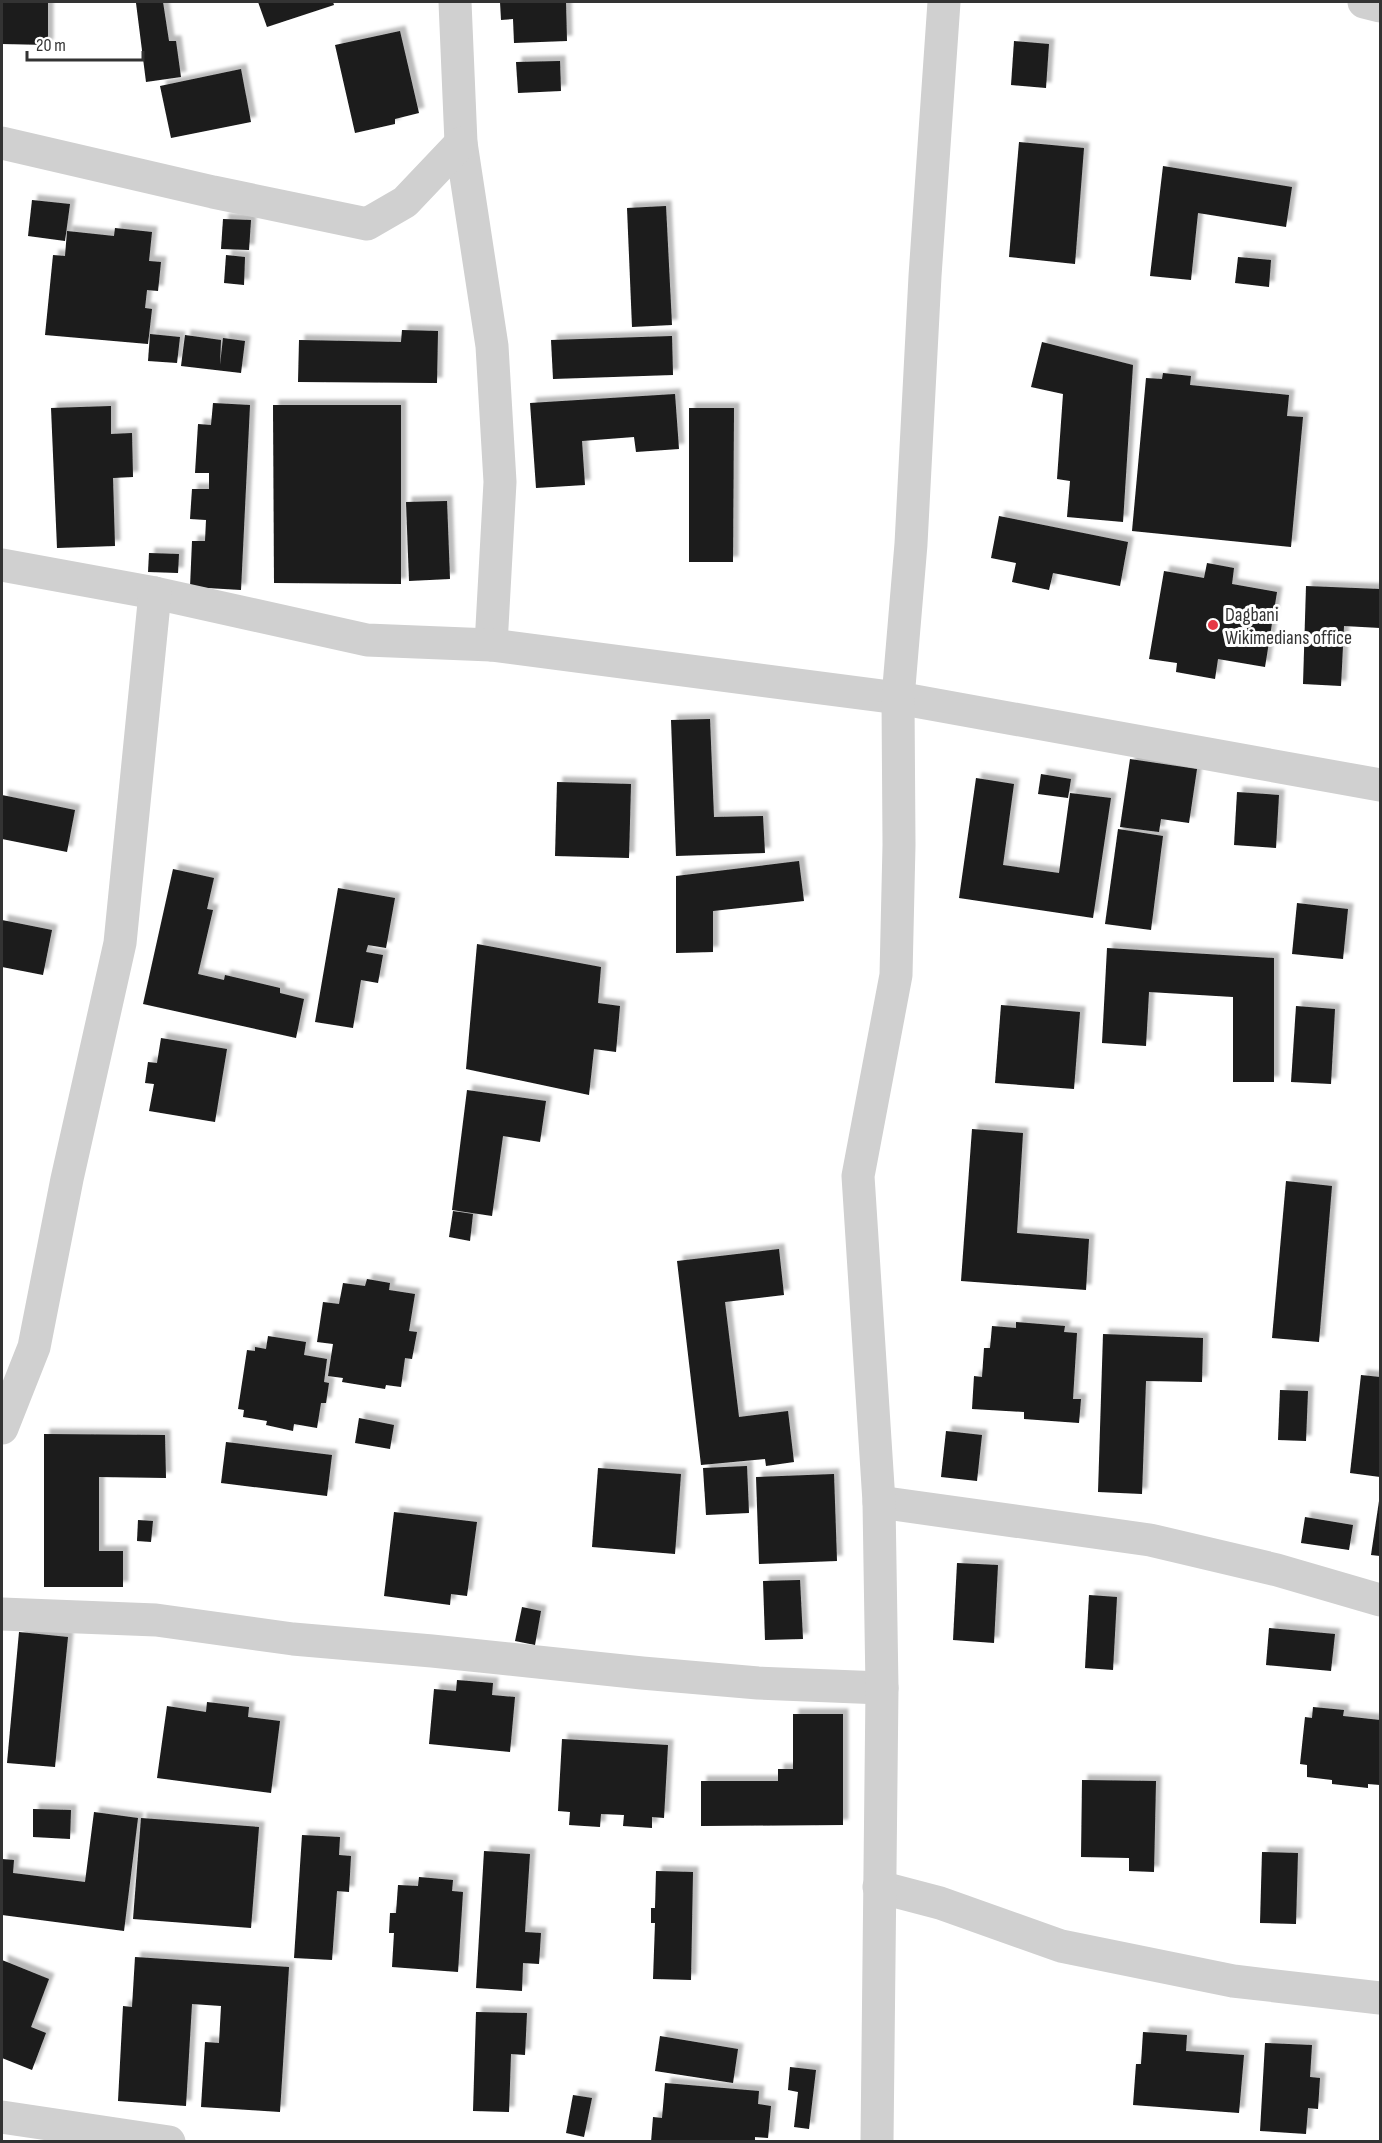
<svg xmlns="http://www.w3.org/2000/svg" width="1382" height="2143" viewBox="0 0 1382 2143" font-family="'Sofia Sans Condensed',sans-serif">
<style>
.building{fill:#1a1a1a;filter:url(#shadow)}
.lines{fill:none;stroke-linecap:round;stroke-linejoin:round}
.minor{stroke:#d0d0d0;stroke-width:33}
.poi-dot{fill:#e63946;stroke:#fff;stroke-width:2}
.labels{text-anchor:middle;stroke-width:6;stroke-linejoin:round;paint-order:stroke}
.poi-label{font-size:20px;fill:#333;stroke:#fff;text-anchor:start}
</style>
<defs>
<filter id="shadow"><feDropShadow dx="5.5" dy="-5.5" stdDeviation="1.5" flood-color="#0004"/></filter>
</defs>
<rect width="100%" height="100%" fill="#fff"/>
<g class="building">
<polygon points="2,2 48,2 48,45 2,44"/>
<polygon points="145,2 163,2 169,41 176,41 181,77 146,82 136,3"/>
<polygon points="258,2 333,2 334,5 267,27"/>
<polygon points="500,2 566,2 567,41 514,43 513,19 501,20"/>
<polygon points="400,31 419,113 395,119 395,124 355,133 335,45"/>
<polygon points="1014,41 1049,44 1046,88 1011,85"/>
<polygon points="560,61 561,91 518,93 516,62"/>
<polygon points="241,69 251,122 171,138 160,86"/>
<polygon points="1019,142 1084,148 1075,264 1009,257"/>
<polygon points="1163,166 1292,187 1286,227 1198,213 1191,280 1150,276"/>
<polygon points="32,200 70,204 65,241 28,236"/>
<polygon points="666,206 672,325 632,327 627,208"/>
<polygon points="223,219 251,220 249,250 221,249"/>
<polygon points="115,228 152,232 149,261 161,262 158,291 147,290 145,308 152,309 148,344 45,335 53,255 65,256 67,231 114,236"/>
<polygon points="226,255 245,257 244,285 224,283"/>
<polygon points="1238,257 1271,260 1269,287 1235,283"/>
<polygon points="402,330 438,331 437,383 298,382 299,340 401,342"/>
<polygon points="150,334 180,337 177,363 148,361"/>
<polygon points="185,335 221,340 220,365 223,338 245,341 241,373 181,366"/>
<polygon points="672,336 673,375 553,379 551,340"/>
<polygon points="1042,342 1133,365 1123,522 1067,517 1070,481 1057,479 1063,394 1031,387"/>
<polygon points="1163,373 1191,376 1190,385 1289,395 1287,416 1303,417 1291,547 1132,531 1146,378 1162,379"/>
<polygon points="675,394 679,449 636,452 634,437 582,441 585,485 536,488 530,403"/>
<polygon points="213,403 250,405 241,590 190,587 192,541 205,541 206,520 190,519 192,489 209,489 209,473 195,473 198,424 211,425"/>
<polygon points="273,405 401,405 401,584 274,583"/>
<polygon points="111,406 111,434 132,433 133,477 113,478 115,546 57,548 51,408"/>
<polygon points="689,408 734,408 733,562 689,562"/>
<polygon points="447,501 450,579 409,581 406,502"/>
<polygon points="999,516 1128,542 1120,586 1053,573 1049,590 1012,582 1016,563 991,558"/>
<polygon points="149,553 179,554 178,573 148,572"/>
<polygon points="1207,563 1234,568 1232,584 1277,592 1265,667 1218,659 1215,679 1176,672 1177,663 1149,659 1164,571 1204,578"/>
<polygon points="1306,586 1380,589 1380,628 1344,626 1341,686 1303,684"/>
<polygon points="710,719 714,817 763,816 765,853 676,856 671,720"/>
<polygon points="1130,759 1197,769 1189,823 1161,819 1159,832 1120,827"/>
<polygon points="1041,774 1071,779 1068,798 1038,794"/>
<polygon points="976,778 1014,784 1003,865 1059,873 1070,793 1111,798 1093,918 959,898"/>
<polygon points="557,782 631,784 629,858 555,856"/>
<polygon points="1237,792 1279,795 1276,848 1234,845"/>
<polygon points="2,795 75,810 67,852 2,839"/>
<polygon points="1118,829 1163,836 1151,930 1105,924"/>
<polygon points="799,861 804,901 713,911 713,952 676,953 676,876"/>
<polygon points="173,869 214,878 207,909 213,910 198,974 224,980 225,975 280,988 280,993 304,999 296,1038 143,1004"/>
<polygon points="338,888 395,898 386,948 368,945 366,952 383,955 378,983 361,980 353,1028 315,1022"/>
<polygon points="1297,903 1348,909 1343,959 1292,954"/>
<polygon points="2,920 52,930 43,975 2,967"/>
<polygon points="477,944 601,967 598,1003 620,1006 616,1052 594,1049 589,1095 466,1069"/>
<polygon points="1107,948 1274,958 1274,1082 1233,1082 1233,997 1149,992 1146,1046 1102,1043"/>
<polygon points="1001,1005 1080,1012 1074,1089 995,1083"/>
<polygon points="1296,1006 1335,1009 1331,1084 1291,1082"/>
<polygon points="161,1038 227,1049 215,1122 149,1111 154,1084 145,1083 148,1062 157,1063"/>
<polygon points="467,1090 546,1101 540,1142 503,1136 492,1216 452,1210"/>
<polygon points="972,1129 1023,1133 1017,1233 1089,1239 1086,1290 961,1281"/>
<polygon points="1286,1181 1332,1186 1319,1342 1272,1338"/>
<polygon points="453,1211 473,1214 470,1241 449,1237"/>
<polygon points="779,1249 784,1295 725,1302 739,1417 788,1411 794,1462 766,1466 765,1459 701,1465 677,1261"/>
<polygon points="367,1279 390,1283 389,1290 415,1294 409,1331 417,1332 412,1359 405,1358 401,1387 386,1385 385,1389 342,1382 343,1378 328,1376 333,1344 317,1342 323,1302 339,1304 343,1283 365,1286"/>
<polygon points="1016,1322 1065,1326 1064,1332 1077,1333 1073,1399 1081,1399 1079,1423 1024,1419 1024,1412 972,1409 974,1376 982,1377 984,1348 990,1348 992,1326 1016,1328"/>
<polygon points="1103,1334 1203,1338 1202,1382 1146,1381 1142,1494 1098,1492"/>
<polygon points="268,1336 306,1342 304,1355 327,1359 324,1382 329,1383 326,1403 321,1403 317,1428 294,1424 293,1431 266,1425 267,1421 243,1417 244,1410 238,1409 247,1350 255,1351 255,1347 266,1349"/>
<polygon points="1361,1375 1380,1377 1380,1477 1350,1473"/>
<polygon points="1280,1390 1308,1391 1306,1441 1278,1440"/>
<polygon points="359,1418 394,1425 390,1449 355,1443"/>
<polygon points="946,1431 982,1435 977,1481 941,1477"/>
<polygon points="44,1434 165,1435 166,1478 99,1477 99,1551 123,1551 123,1587 44,1587"/>
<polygon points="226,1442 332,1455 327,1496 221,1483"/>
<polygon points="747,1466 749,1513 706,1515 703,1468"/>
<polygon points="598,1468 681,1474 675,1554 592,1547"/>
<polygon points="834,1474 837,1561 759,1564 756,1477"/>
<polygon points="1379,1501 1380,1501 1380,1556 1371,1555"/>
<polygon points="394,1512 477,1522 467,1596 451,1594 450,1605 384,1596"/>
<polygon points="1305,1517 1353,1525 1349,1550 1301,1543"/>
<polygon points="138,1520 153,1521 151,1542 137,1541"/>
<polygon points="957,1563 998,1565 994,1643 953,1640"/>
<polygon points="800,1580 803,1639 765,1640 763,1581"/>
<polygon points="1089,1595 1117,1597 1113,1670 1085,1668"/>
<polygon points="522,1607 541,1611 535,1645 515,1641"/>
<polygon points="1269,1628 1335,1634 1331,1671 1266,1665"/>
<polygon points="19,1632 68,1637 55,1767 7,1763"/>
<polygon points="457,1680 493,1683 492,1695 515,1697 510,1752 429,1744 434,1689 456,1691"/>
<polygon points="207,1702 249,1707 248,1717 280,1721 271,1793 157,1778 167,1706 206,1712"/>
<polygon points="1313,1707 1344,1710 1343,1716 1380,1720 1380,1785 1368,1784 1368,1788 1332,1784 1332,1780 1307,1777 1307,1765 1300,1764 1305,1717 1312,1718"/>
<polygon points="793,1714 843,1714 843,1825 701,1826 701,1781 778,1781 778,1769 793,1769"/>
<polygon points="562,1739 668,1745 664,1818 652,1817 652,1828 623,1826 624,1815 601,1814 600,1827 569,1825 570,1812 558,1811"/>
<polygon points="1082,1780 1156,1781 1154,1872 1129,1871 1129,1858 1081,1857"/>
<polygon points="33,1809 71,1810 70,1839 33,1837"/>
<polygon points="94,1812 138,1818 124,1931 2,1915 2,1859 14,1860 13,1873 85,1882"/>
<polygon points="141,1818 259,1827 251,1928 133,1919"/>
<polygon points="302,1835 340,1837 339,1855 351,1856 349,1892 337,1891 332,1960 294,1958"/>
<polygon points="484,1851 530,1854 525,1932 541,1933 539,1964 523,1963 522,1991 476,1988"/>
<polygon points="1262,1852 1298,1853 1296,1924 1260,1923"/>
<polygon points="656,1871 693,1872 691,1980 653,1979 655,1923 651,1923 651,1908 655,1908"/>
<polygon points="419,1877 453,1880 452,1891 463,1892 458,1972 392,1967 394,1933 389,1933 390,1913 396,1913 398,1885 418,1886"/>
<polygon points="135,1957 289,1967 280,2112 201,2107 205,2042 219,2043 221,2006 192,2004 186,2106 118,2101 123,2006 132,2007"/>
<polygon points="2,1960 49,1979 31,2027 46,2033 32,2070 2,2058"/>
<polygon points="476,2012 527,2013 525,2055 511,2054 509,2112 473,2111"/>
<polygon points="1143,2032 1187,2035 1186,2051 1244,2055 1239,2113 1133,2105 1136,2064 1141,2064"/>
<polygon points="660,2036 738,2049 733,2083 655,2071"/>
<polygon points="1265,2043 1312,2045 1310,2077 1320,2078 1318,2109 1308,2108 1306,2134 1260,2131"/>
<polygon points="790,2067 816,2070 809,2129 794,2127 798,2092 788,2090"/>
<polygon points="665,2083 759,2091 758,2104 771,2106 768,2138 755,2137 755,2142 651,2142 653,2117 662,2118"/>
<polygon points="573,2095 592,2098 584,2137 566,2133"/>
</g>
<g class="lines">
<g class="minor">
<polyline points="455,2 461,143 492,346 500,482 491,645"/>
<polyline points="1364,2 1380,6"/>
<polyline points="2,143 213,192 367,224 405,202 461,143"/>
<polyline points="2,565 155,593 367,640 491,645 898,698 1380,785"/>
<polyline points="2,1428 34,1347 67,1179 120,943 155,593"/>
<polyline points="879,1502 1150,1540 1277,1570 1380,1600"/>
<polyline points="2,1614 156,1620 293,1639 432,1651 642,1673 758,1683 882,1688"/>
<polyline points="879,1887 940,1903 1061,1946 1233,1981 1380,1998"/>
<polyline points="2,2117 169,2142"/>
<polyline points="877,2142 882,1688 879,1502 858,1176 896,975 899,845 898,698 911,544 925,276 944,2"/>
</g>
</g>
<circle class="poi-dot" cx="1213" cy="625" r="6"/>
<g class="labels">
<g class="poi-label">
<text x="1225" y="621">Dagbani<tspan x="1225" dy="23">Wikimedians office</tspan></text>
</g>
</g>
<rect width="1382" height="2143" fill="none" stroke="#333333" stroke-width="6"/>
<path d="M27 51v9h116v-9" fill="none" stroke="#333333" stroke-width="3"/>
<text x="36" y="51" font-size="18" fill="#333333" stroke="#ffffff" stroke-width="4.5" paint-order="stroke">20 m</text>
</svg>
